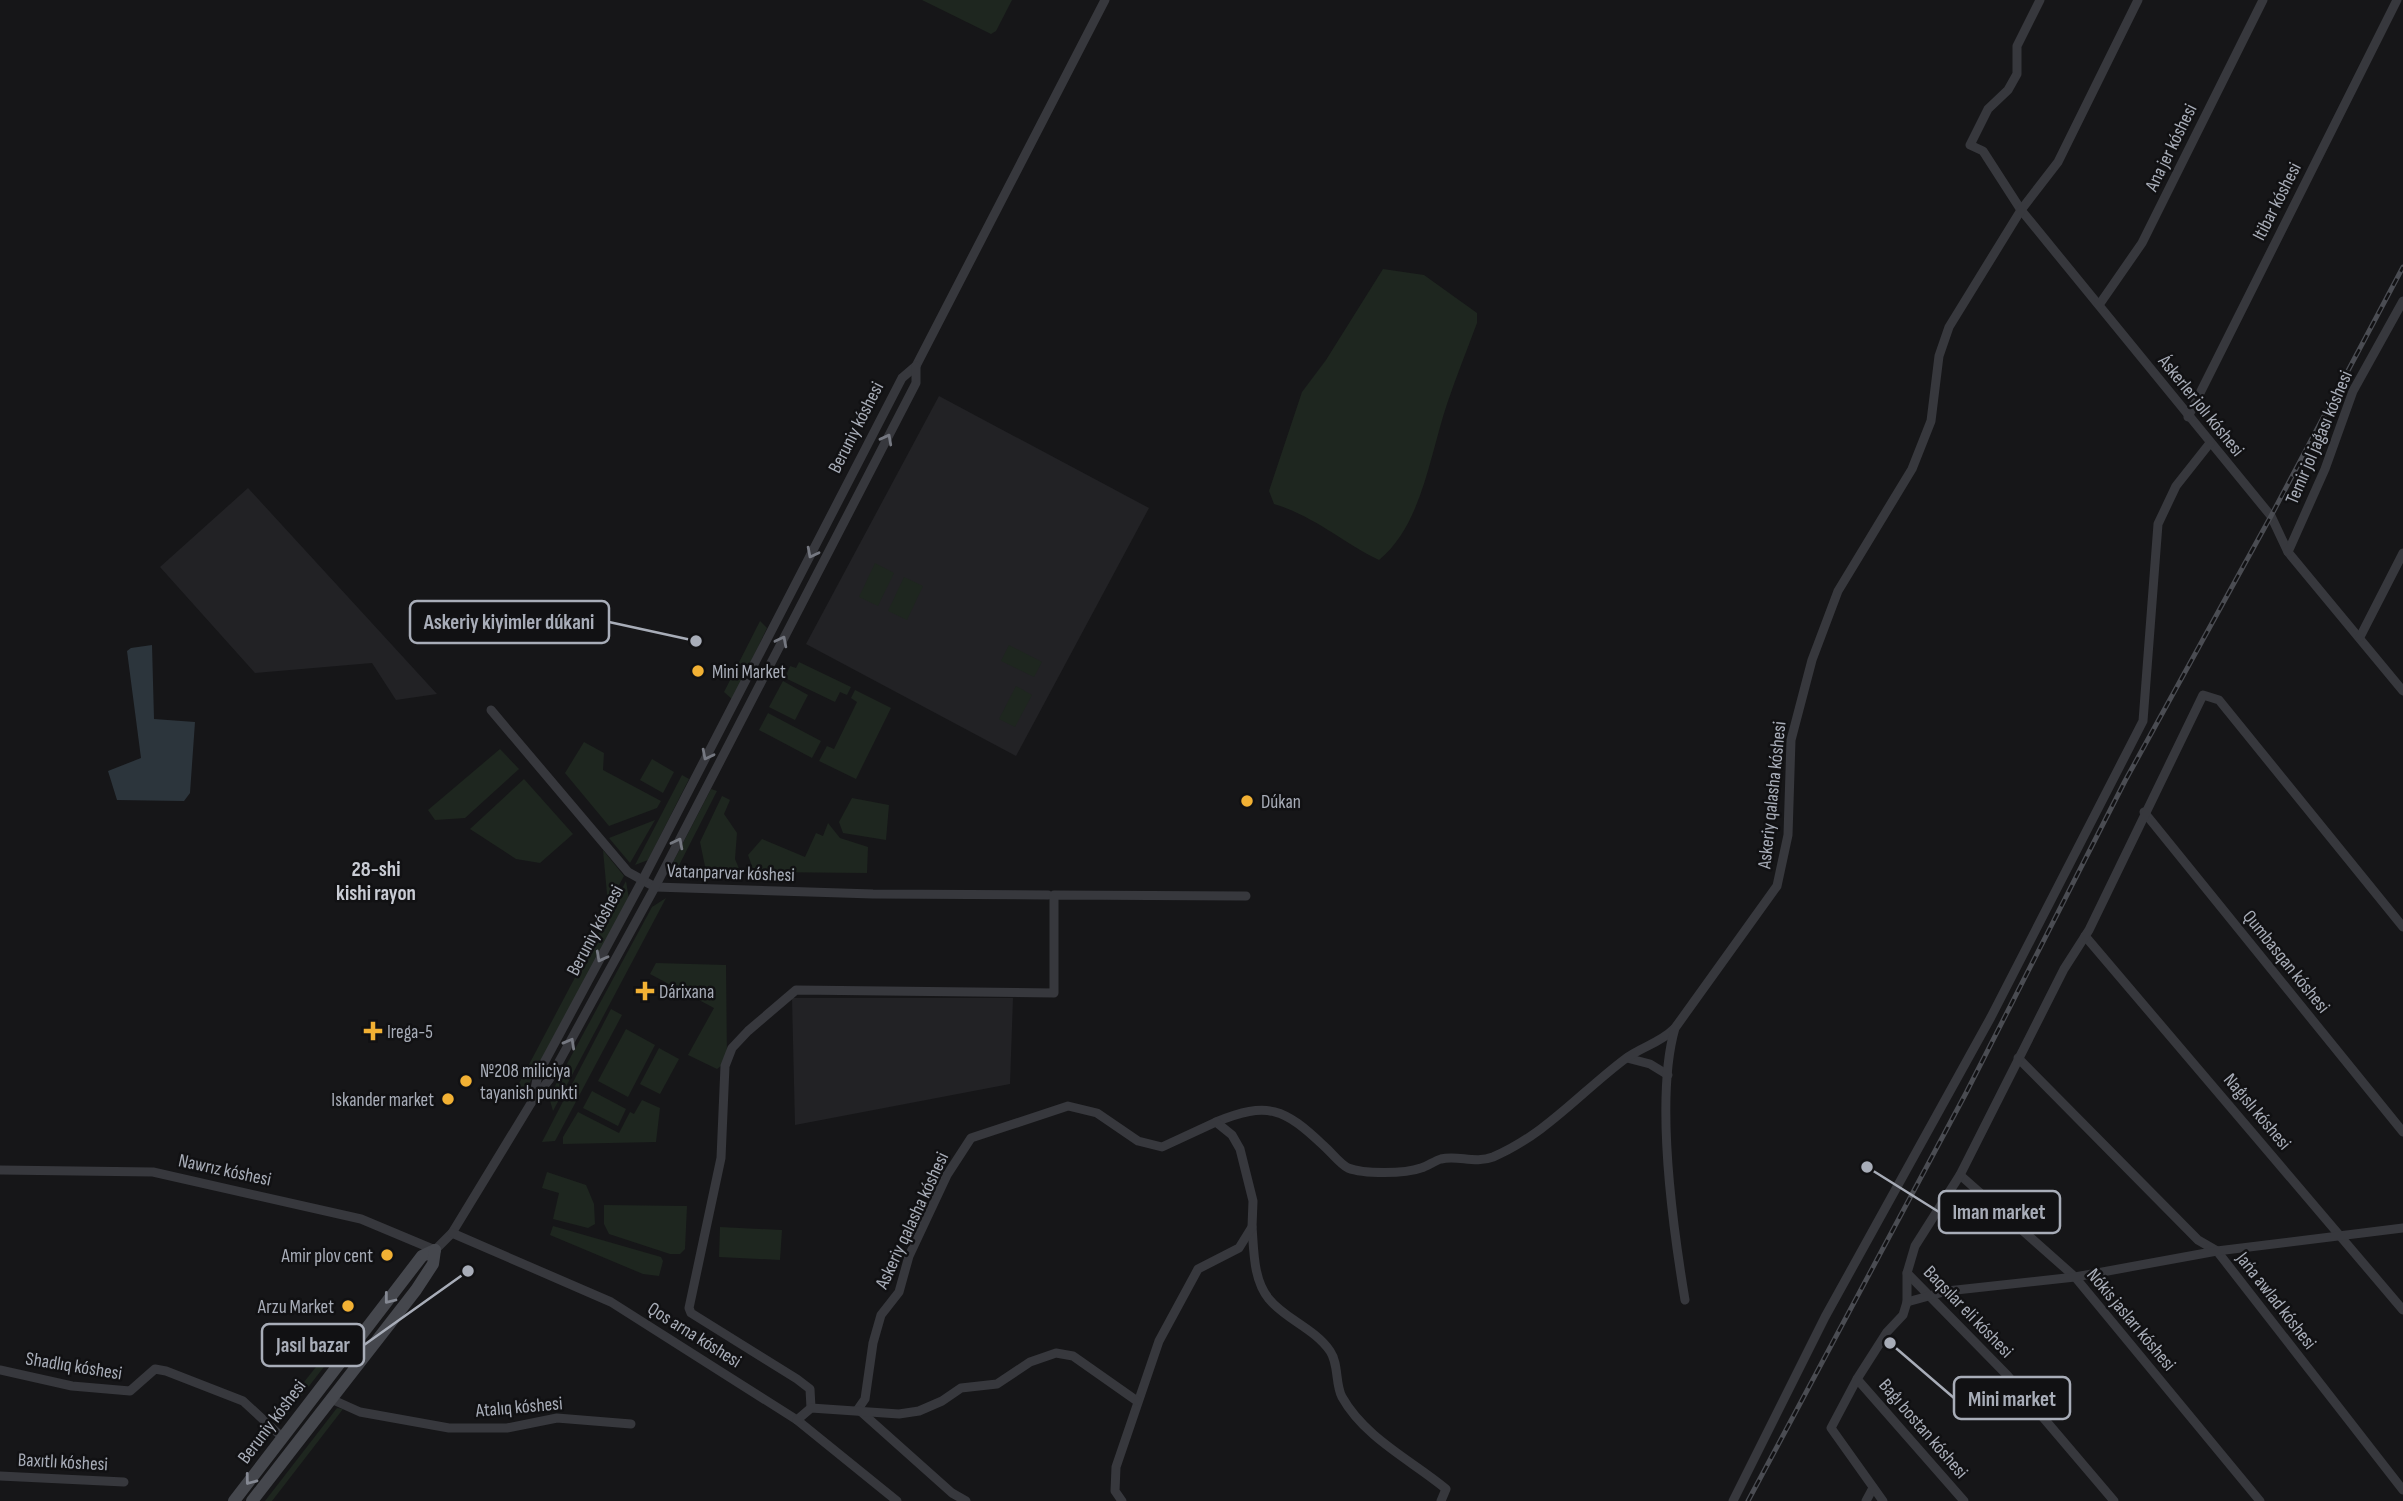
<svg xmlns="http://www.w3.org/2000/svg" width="2403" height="1501" viewBox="0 0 2403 1501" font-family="'Sofia Sans Condensed',sans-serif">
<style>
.built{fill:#222225}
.green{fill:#1e261f}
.water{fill:#2c353c}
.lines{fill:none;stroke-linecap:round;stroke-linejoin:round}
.street{stroke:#37383d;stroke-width:9}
.secondary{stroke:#45474d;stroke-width:12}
.rail-casing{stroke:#4a4c52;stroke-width:5}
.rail{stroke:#111113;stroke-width:2.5;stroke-dasharray:8;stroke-linecap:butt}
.oneway{stroke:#757881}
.oneway2{stroke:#858993}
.poi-dot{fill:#f2b134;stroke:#111113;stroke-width:2.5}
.labels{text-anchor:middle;stroke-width:5;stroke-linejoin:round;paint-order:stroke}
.street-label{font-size:19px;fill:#a8adb8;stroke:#111113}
.poi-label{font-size:19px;fill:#a8adb8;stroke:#111113;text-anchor:start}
.neighbourhood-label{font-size:21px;font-weight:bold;fill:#c9ccd4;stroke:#111113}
.leader{fill:none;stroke:#a8adb8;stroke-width:2.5}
.callout-dot{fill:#a8adb8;stroke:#111113;stroke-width:2.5}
.callout{fill:#111113;stroke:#a8adb8;stroke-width:2.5}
.callout-label{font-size:21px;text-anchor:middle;font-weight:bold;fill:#a8adb8}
</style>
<rect width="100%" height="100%" fill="#161618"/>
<g class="built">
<polygon points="939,396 1149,508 1016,756 806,644"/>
<polygon points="248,488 437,694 396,700 372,663 255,673 160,567"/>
<polygon points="792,998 1013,998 1010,1084 795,1125"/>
</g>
<g class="green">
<polygon points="922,0 1012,0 996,31 991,34"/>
<path d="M1383,269L1424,275L1477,313V323C1467,350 1456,377 1447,404C1430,454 1422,525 1379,560C1340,541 1316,517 1274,504L1269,491L1302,392L1326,360Z"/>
<polygon points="875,563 894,573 878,606 859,597"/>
<polygon points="904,577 923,586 907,620 888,611"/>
<polygon points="760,621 767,628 733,700 724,692"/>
<polygon points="1009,645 1042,662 1034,677 1001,661"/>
<polygon points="799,662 851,687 847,695 840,692 835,702 785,678 790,666 796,668"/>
<polygon points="783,681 808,695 795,720 769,707"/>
<polygon points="1016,686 1032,695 1015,727 999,719"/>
<polygon points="855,690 891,708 856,779 819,761 827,746 834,749 857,702 851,698"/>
<polygon points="768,713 821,741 812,758 759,730"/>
<polygon points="584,742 604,753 603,770 661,801 657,808 609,826 565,773"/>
<polygon points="500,749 519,769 465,818 435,820 428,810"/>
<polygon points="652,759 674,772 663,793 640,780"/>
<polygon points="682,775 689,779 648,860 635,865"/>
<polygon points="524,779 573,834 540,863 516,859 470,829"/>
<polygon points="711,789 717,791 673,877 671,866"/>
<polygon points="722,796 730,800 724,814 737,833 735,859 742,876 707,876 700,842"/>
<polygon points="852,798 889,805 886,840 843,833 839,822"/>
<polygon points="655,820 630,863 609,838"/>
<polygon points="828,823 840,838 868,847 867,873 754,872 748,855 762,839 805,857 816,833 823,836"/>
<polygon points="603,850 624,876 608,905"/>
<polygon points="626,881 629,899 528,1086 515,1091"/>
<polygon points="666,898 553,1111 549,1097 652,907"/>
<polygon points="656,963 726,965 727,1061 717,1069 688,1055 714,1008 650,974"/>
<polygon points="611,1009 622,1015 555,1141 542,1142"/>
<polygon points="626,1029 655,1045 628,1097 598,1081"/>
<polygon points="659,1048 679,1059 660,1094 640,1084"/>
<polygon points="592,1091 626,1109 618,1126 583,1108"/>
<polygon points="642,1100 660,1108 656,1142 563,1144 563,1137 578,1112 619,1133 630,1112 634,1114"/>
<polygon points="547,1172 586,1185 594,1204 595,1224 588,1228 553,1219 559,1193 542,1188"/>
<polygon points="604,1205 687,1206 685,1249 680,1254 670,1254 609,1234 604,1224"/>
<polygon points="553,1226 661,1257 663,1261 659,1276 643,1274 550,1235"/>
<polygon points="720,1227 782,1230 780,1260 719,1257"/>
<polygon points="343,1333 337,1350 282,1421 273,1421"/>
<polygon points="337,1408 343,1409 272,1501 265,1501"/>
</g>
<polygon class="water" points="152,645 154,719 195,722 190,793 184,801 117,800 108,771 141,758 127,651 131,648"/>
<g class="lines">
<g class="street">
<polyline points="2040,0 2017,46 2017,74 2008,90 1988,109 1970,145 1983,151 2021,210 2271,516 2288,552 2403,691"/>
<polyline points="2099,305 2142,243 2263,0"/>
<polyline points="2188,417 2397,0"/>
<polyline points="2288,552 2325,469 2353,391 2403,301"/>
<polyline points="2360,637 2403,553"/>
<polyline points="491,710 628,872 655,887 873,894 1048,895"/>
<polyline points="2144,812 2403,1132"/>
<polyline points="2085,936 2403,1310"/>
<polyline points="1627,1058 1650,1064 1668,1075"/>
<polyline points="2018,1058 2198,1240 2217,1251 2403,1490"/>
<polyline points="533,1099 538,1074 642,881 902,378 916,366 1105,0"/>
<path d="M1216,1122C1268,1101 1284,1108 1324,1146C1331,1152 1340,1164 1348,1168C1363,1174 1405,1174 1421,1168C1428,1166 1434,1161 1441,1159C1458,1155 1475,1164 1493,1157C1545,1135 1581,1092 1625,1059C1641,1047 1660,1043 1674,1029"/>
<polyline points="0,1170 153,1172 361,1219 435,1250 452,1233 533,1100 549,1080 655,887 916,383 916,366"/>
<polyline points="1960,1175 2075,1277 2260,1501"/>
<path d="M1252,1227C1254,1250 1253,1280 1269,1299C1285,1319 1314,1328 1330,1351C1339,1364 1335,1384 1342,1397C1365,1438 1411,1460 1446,1489L1441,1501"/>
<polyline points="452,1233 611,1302 797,1420 897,1501"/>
<polyline points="1907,1273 2007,1375 2114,1501"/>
<path d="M1685,1300C1673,1228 1655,1097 1675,1028L1777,886L1788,835L1791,740L1812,660L1838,591L1912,469L1931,421L1939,356L1949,327L2021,210L2058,162L2138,0"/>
<polyline points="1907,1302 1947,1291 2075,1277 2217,1251 2403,1228"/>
<polyline points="0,1370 72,1386 130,1391 155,1369 166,1371 243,1401 282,1437"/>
<polyline points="1857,1379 1964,1501"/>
<polyline points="331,1399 360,1412 449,1428 507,1428 557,1418 631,1424"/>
<polyline points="811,1408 810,1389 797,1379 691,1313 689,1308 721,1158 725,1066 732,1048 748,1031 796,990 1054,993 1054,895 1246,896"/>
<polyline points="858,1409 865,1399 873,1343 881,1315 899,1292 909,1256 947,1175 971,1138 1068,1106 1097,1113 1138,1141 1162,1147 1216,1122 1232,1135 1240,1149 1253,1201 1252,1227 1239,1248 1198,1269 1159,1341 1116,1467 1115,1491 1122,1501"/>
<polyline points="859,1410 952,1493 966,1501"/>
<polyline points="797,1420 811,1408 899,1414 919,1411 942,1401 961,1388 997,1384 1030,1362 1056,1353 1073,1356 1137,1401"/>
<polyline points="0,1476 124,1482"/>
<polyline points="1733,1501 1825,1317 1991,1017 2143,721 2158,524 2176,486 2210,443"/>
<polyline points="1866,1501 1873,1488"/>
<polyline points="1883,1501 1831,1428 1857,1379 1887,1332 1903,1315 1907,1302 1907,1273 1915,1246 1960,1175 2064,969 2089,930 2203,695 2219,700 2403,927"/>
</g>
<g class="secondary">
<polyline points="234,1501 422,1256 435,1250"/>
<polyline points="252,1501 416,1290 433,1264 435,1250"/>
</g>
<g class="rail-casing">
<polyline id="rail" points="1748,1501 1966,1093 2125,781 2271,516 2403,267"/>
</g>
<use href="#rail" class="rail"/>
</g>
<defs><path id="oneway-chevron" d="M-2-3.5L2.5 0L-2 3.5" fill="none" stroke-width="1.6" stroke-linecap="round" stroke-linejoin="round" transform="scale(1.75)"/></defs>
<g class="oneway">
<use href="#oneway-chevron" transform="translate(887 439) rotate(-62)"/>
<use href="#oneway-chevron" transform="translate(812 553) rotate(117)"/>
<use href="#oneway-chevron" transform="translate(782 641) rotate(-63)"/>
<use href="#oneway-chevron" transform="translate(707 755) rotate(117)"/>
<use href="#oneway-chevron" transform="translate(678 843) rotate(-63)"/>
<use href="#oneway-chevron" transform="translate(601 957) rotate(118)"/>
<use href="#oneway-chevron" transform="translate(570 1043) rotate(-61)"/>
</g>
<g class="oneway2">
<use href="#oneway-chevron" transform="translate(389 1299) rotate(128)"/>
<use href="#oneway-chevron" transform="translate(250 1480) rotate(127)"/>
</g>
<g class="poi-dot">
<circle cx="698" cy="671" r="7"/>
<circle cx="1247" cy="801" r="7"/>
<path d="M641.5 980.5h7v7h7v7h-7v7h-7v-7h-7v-7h7z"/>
<path d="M369.5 1020.5h7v7h7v7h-7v7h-7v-7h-7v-7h7z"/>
<circle cx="466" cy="1081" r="7"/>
<circle cx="448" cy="1099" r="7"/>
<circle cx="387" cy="1255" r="7"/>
<circle cx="348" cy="1306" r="7"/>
</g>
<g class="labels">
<g class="street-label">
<text transform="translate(2170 147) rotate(-64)" y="7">Ana jer kóshesi</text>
<text transform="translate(2276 201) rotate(-63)" y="7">Itibar kóshesi</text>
<text transform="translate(2202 405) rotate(51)" y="7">Áskerler jolı kóshesi</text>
<text transform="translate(855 427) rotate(-63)" y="7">Beruniy kóshesi</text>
<text transform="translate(2318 437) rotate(-67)" y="7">Temir jol jaǵası kóshesi</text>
<text transform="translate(1771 795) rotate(-84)" y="7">Askeriy qalasha kóshesi</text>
<text transform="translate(731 872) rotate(2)" y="7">Vatanparvar kóshesi</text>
<text transform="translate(594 930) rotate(-62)" y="7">Beruniy kóshesi</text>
<text transform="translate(2287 961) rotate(51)" y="7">Qumbasqan kóshesi</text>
<text transform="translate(2258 1111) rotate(50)" y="7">Naǵıslı kóshesi</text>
<text transform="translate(225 1169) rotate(12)" y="7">Nawrız kóshesi</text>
<text transform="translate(911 1220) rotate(-65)" y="7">Askeriy qalasha kóshesi</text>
<text transform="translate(2277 1300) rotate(52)" y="7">Jańa awlad kóshesi</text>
<text transform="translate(1969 1311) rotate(46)" y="7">Baqsılar eli kóshesi</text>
<text transform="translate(2132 1319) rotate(50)" y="7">Nókis jasları kóshesi</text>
<text transform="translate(695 1334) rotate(32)" y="7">Qos arna kóshesi</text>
<text transform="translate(74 1365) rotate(9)" y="7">Shadlıq kóshesi</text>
<text transform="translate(519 1406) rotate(-5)" y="7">Atalıq kóshesi</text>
<text transform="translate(271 1421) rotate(-53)" y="7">Beruniy kóshesi</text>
<text transform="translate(1924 1428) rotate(49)" y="7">Baǵı bostan kóshesi</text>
<text transform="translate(63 1461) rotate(3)" y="7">Baxıtlı kóshesi</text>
</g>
<g class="poi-label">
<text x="712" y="678">Mini Market</text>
<text x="1261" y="808">Dúkan</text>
<text x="659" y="998">Dárixana</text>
<text x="387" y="1038">Irega-5</text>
<text x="480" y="1077">№208 miliciya<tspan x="480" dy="22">tayanish punkti</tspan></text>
<text x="434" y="1106" text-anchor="end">Iskander market</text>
<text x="373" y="1262" text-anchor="end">Amir plov cent</text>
<text x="334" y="1313" text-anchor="end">Arzu Market</text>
</g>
<g class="neighbourhood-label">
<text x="376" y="876">28-shi<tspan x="376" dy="24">kishi rayon</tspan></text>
</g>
</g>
<path class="leader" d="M696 641L609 622M1867 1167L1939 1212M468 1271L364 1345M1890 1343L1954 1398"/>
<g class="callout-dot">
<circle cx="696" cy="641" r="7"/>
<circle cx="1867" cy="1167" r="7"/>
<circle cx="468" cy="1271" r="7"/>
<circle cx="1890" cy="1343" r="7"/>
</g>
<g class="callout">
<rect x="410" y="601" width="199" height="42" rx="7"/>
<rect x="1939" y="1191" width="121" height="42" rx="7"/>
<rect x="262" y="1324" width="102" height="42" rx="7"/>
<rect x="1954" y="1377" width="116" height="42" rx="7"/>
</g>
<g class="callout-label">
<text x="509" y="629">Askeriy kiyimler dúkani</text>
<text x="1999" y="1219">Iman market</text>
<text x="313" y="1352">Jasıl bazar</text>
<text x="2012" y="1406">Mini market</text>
</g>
</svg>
